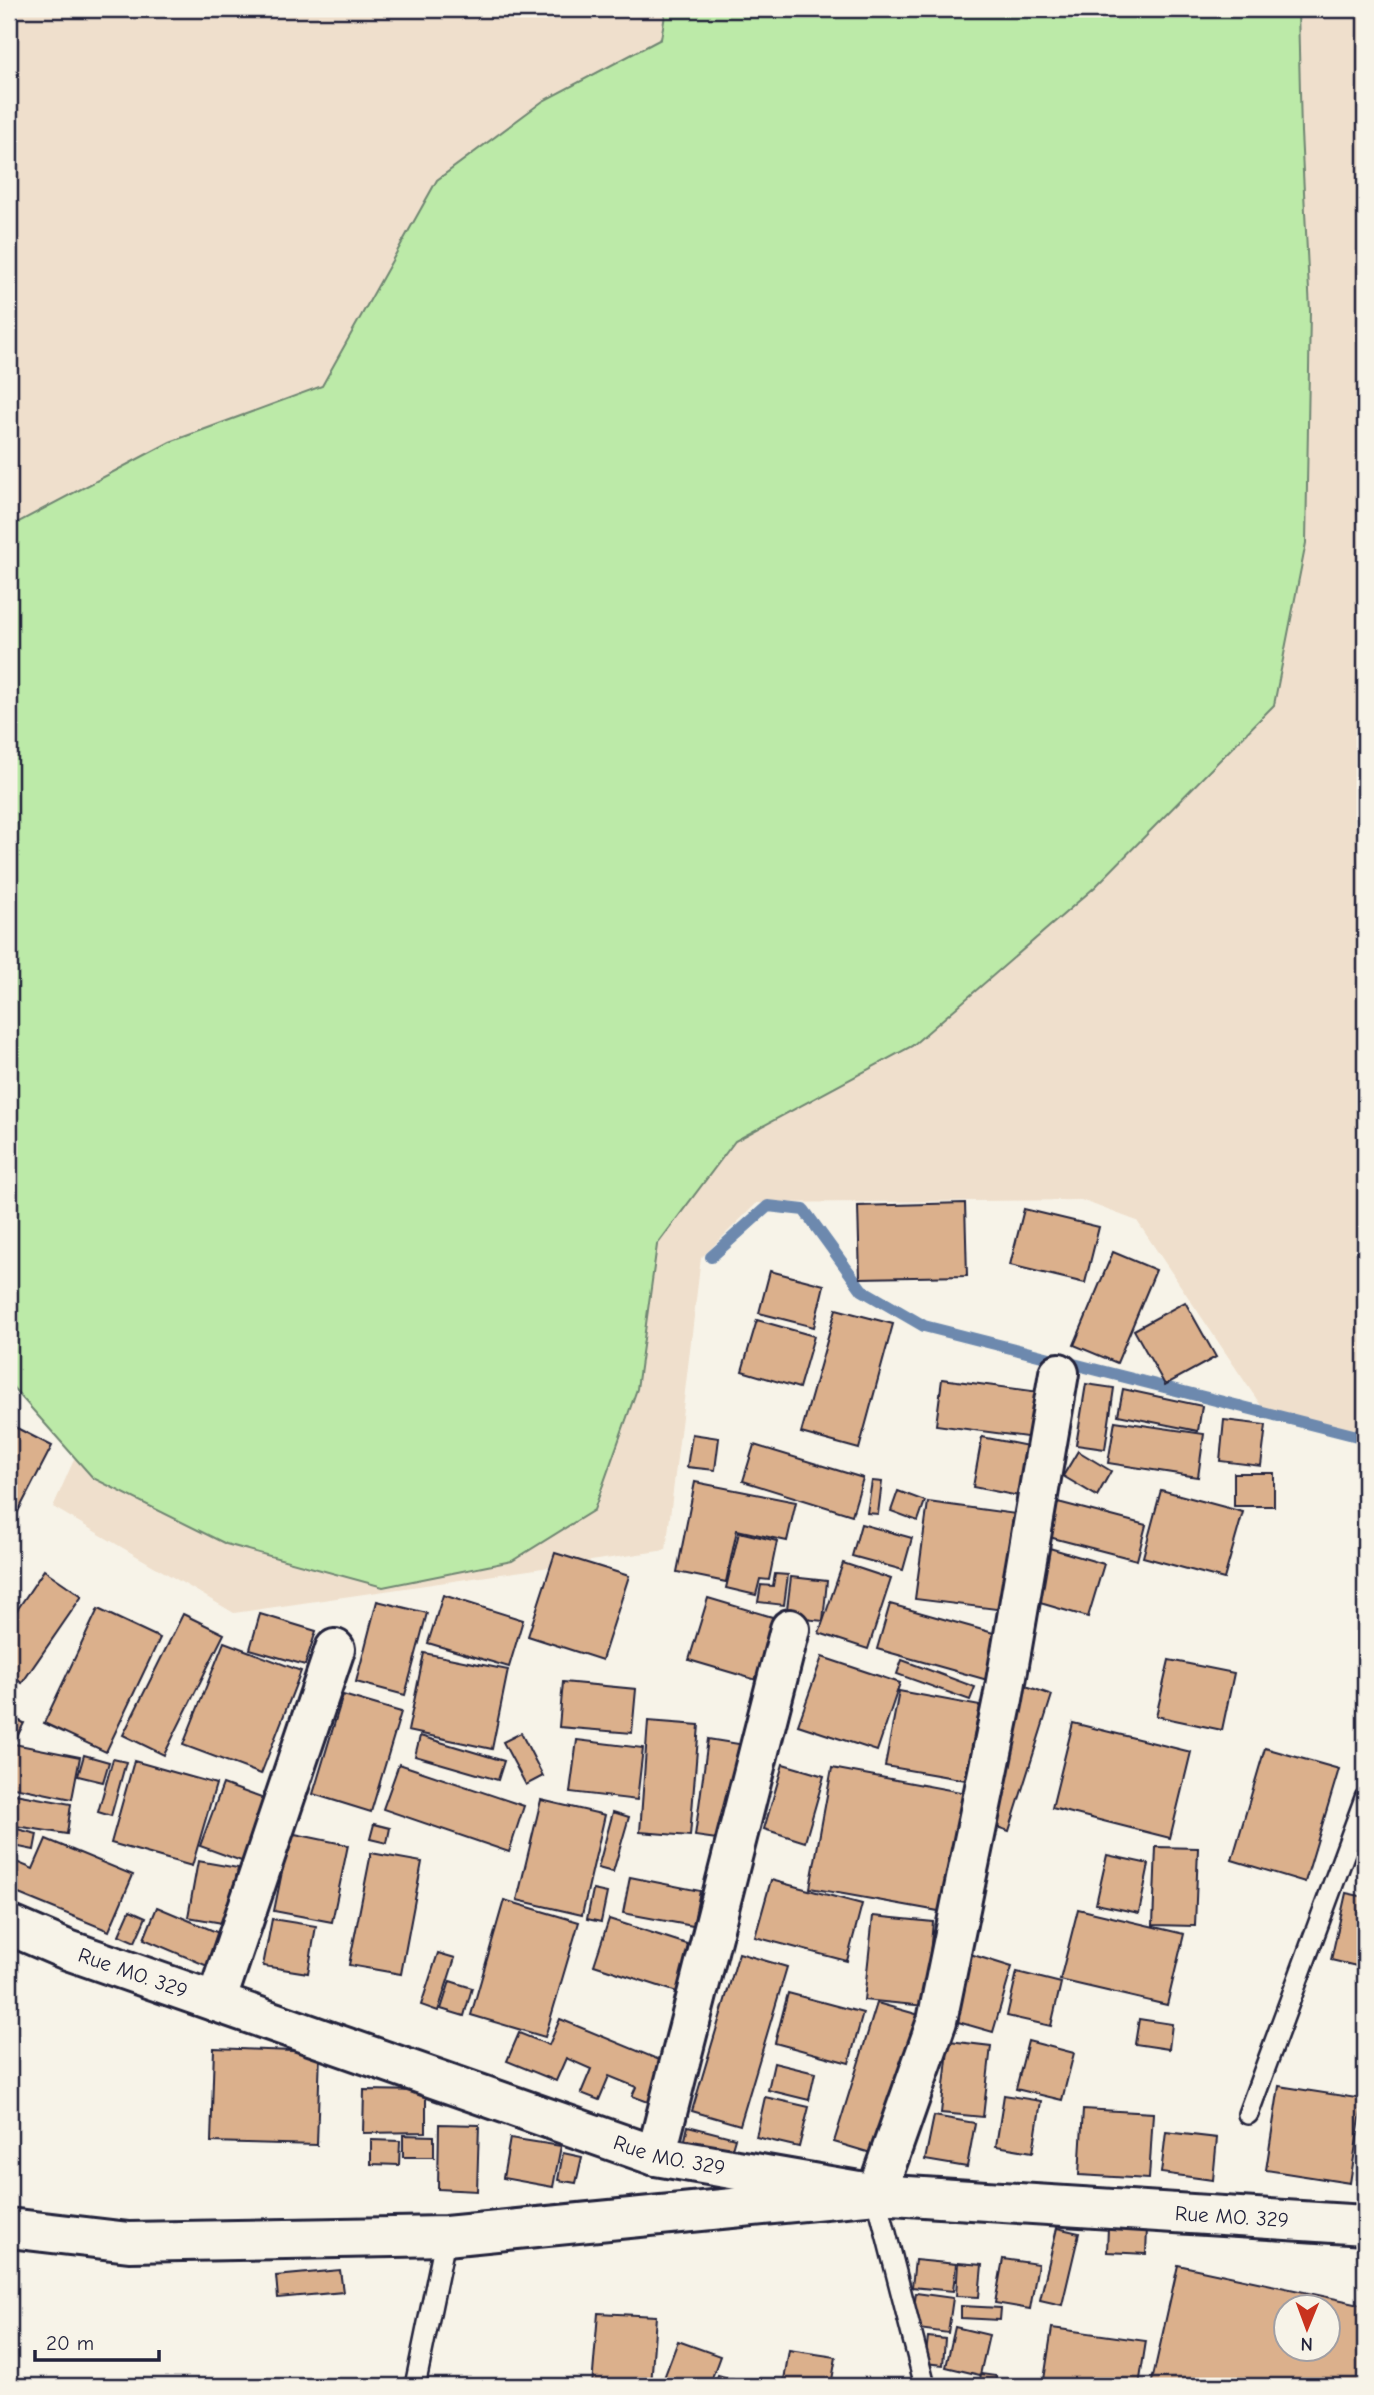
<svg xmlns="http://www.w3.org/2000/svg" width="1374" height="2395" viewBox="0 0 1374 2395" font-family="'Comic Neue',sans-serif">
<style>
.built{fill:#efdfcc}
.green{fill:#bceaa8;stroke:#6f8672;stroke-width:2}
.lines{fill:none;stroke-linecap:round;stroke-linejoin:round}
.stream{stroke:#6d89ae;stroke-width:12}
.building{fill:#dbb08c;stroke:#22223b;stroke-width:2;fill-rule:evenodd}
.lane-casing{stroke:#22223b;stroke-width:24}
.street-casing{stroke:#22223b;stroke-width:44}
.lane{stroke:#f7f3e8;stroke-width:19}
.street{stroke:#f7f3e8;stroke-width:38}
.labels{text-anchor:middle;stroke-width:7;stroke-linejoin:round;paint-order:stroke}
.street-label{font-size:21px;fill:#22223b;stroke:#f7f3e8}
</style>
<rect width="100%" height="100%" fill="#f7f3e8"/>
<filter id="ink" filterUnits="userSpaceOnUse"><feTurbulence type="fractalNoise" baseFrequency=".0143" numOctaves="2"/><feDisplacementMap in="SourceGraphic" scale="14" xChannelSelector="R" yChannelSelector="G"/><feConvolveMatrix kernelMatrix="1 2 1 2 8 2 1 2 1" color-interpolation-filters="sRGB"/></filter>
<g filter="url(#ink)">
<polygon class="built" points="9,9 1365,9 1365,1439 1268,1416 1137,1221 1081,1200 757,1203 701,1258 666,1550 234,1613 53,1507 84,1437 9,1381"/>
<polygon class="green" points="666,9 1298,9 1301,132 1310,311 1306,543 1274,705 1095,887 912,1046 735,1141 657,1245 637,1389 594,1510 512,1561 383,1587 226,1544 93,1478 9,1383 9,527 170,442 322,386 437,180 543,101 661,39"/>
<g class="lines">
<polyline class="stream" points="711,1257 768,1206 804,1210 862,1290 924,1326 1365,1438"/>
</g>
<g class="building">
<polygon points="965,1203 967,1276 860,1278 858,1206"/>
<polygon points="1024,1209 1099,1227 1085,1283 1010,1265"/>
<polygon points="1113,1252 1156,1270 1117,1363 1074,1345"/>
<polygon points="770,1271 824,1285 814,1327 759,1313"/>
<polygon points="1185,1302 1216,1357 1165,1385 1134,1330"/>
<polygon points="836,1309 893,1324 859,1449 801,1433"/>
<polygon points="757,1320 814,1336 799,1388 742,1371"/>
<polygon points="942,1379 1047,1393 1041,1439 936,1425"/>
<polygon points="1086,1384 1114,1388 1105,1449 1076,1445"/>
<polygon points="1123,1389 1202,1406 1198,1431 1118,1415"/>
<polygon points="1224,1420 1266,1425 1261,1466 1220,1461"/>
<polygon points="1115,1421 1204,1434 1198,1477 1108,1463"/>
<polygon points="9,1424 52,1446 9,1529"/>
<polygon points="692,1434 719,1438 715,1470 687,1467"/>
<polygon points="982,1437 1028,1446 1019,1496 973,1487"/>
<polygon points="754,1445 863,1478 852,1515 743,1481"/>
<polygon points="1078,1451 1111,1471 1097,1496 1063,1476"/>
<rect x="1234" y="1473" width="40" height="33"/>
<polygon points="872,1481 882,1482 878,1514 867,1513"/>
<polygon points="695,1482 796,1502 787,1541 737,1530 726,1582 677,1572"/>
<polygon points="1161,1490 1243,1512 1224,1579 1143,1557"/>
<polygon points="898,1491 925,1501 918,1521 891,1511"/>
<polygon points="928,1502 1016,1514 1004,1610 915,1599"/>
<polygon points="1058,1502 1146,1525 1137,1560 1049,1537"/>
<polygon points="861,1524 912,1538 903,1570 852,1556"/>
<polygon points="739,1532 777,1541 769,1580 760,1579 756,1595 726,1588"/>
<polygon points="1046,1547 1104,1564 1088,1617 1030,1600"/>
<polygon points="555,1553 629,1576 602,1660 528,1636"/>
<polygon points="843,1563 891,1579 868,1649 819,1633"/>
<polygon points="44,1570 82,1596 22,1683 9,1674 9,1622"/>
<polygon points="775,1574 788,1575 784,1605 758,1602 761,1585 773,1586"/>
<polygon points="791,1577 827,1581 823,1621 786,1617"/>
<polygon points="443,1595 523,1620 509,1667 428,1643"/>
<polygon points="708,1598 779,1619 760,1681 689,1660"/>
<polygon points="377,1601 427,1613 405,1695 356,1682"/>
<polygon points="890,1604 1004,1636 991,1681 877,1649"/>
<polygon points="98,1609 160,1638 106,1752 44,1723"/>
<polygon points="183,1614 224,1634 164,1755 123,1735"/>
<polygon points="260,1614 316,1631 305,1665 250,1649"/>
<polygon points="224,1642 301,1671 261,1774 183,1745"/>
<polygon points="424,1653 508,1670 492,1749 408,1731"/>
<polygon points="822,1657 900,1683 877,1751 798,1725"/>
<polygon points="902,1660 975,1687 970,1700 897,1674"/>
<polygon points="1169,1660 1234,1673 1222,1730 1156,1716"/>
<polygon points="563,1682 636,1689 632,1733 559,1727"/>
<polygon points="1026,1686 1052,1695 1009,1831 982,1822"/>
<polygon points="899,1691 980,1706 966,1780 885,1766"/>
<polygon points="343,1695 401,1712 371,1812 313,1794"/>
<polygon points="9,1716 24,1723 15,1741 9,1738"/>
<polygon points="648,1721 699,1725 690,1836 640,1832"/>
<polygon points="1073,1723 1191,1752 1170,1838 1052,1808"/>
<polygon points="521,1733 543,1776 526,1785 503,1742"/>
<polygon points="420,1736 504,1761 498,1780 415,1756"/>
<polygon points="708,1739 745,1745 731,1841 695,1836"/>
<polygon points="577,1740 643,1748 637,1800 570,1792"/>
<polygon points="9,1743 80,1757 72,1799 9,1786"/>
<polygon points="1265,1748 1339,1769 1305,1882 1232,1860"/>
<polygon points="84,1755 109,1762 103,1782 78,1776"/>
<polygon points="113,1759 126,1762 111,1816 98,1812"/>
<polygon points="134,1761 216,1784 192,1866 111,1843"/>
<polygon points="399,1764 524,1806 509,1852 383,1809"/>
<polygon points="783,1764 824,1776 805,1842 764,1829"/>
<polygon points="832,1768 966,1793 944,1912 810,1888"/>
<polygon points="223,1784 267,1800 244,1862 200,1846"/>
<polygon points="9,1793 71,1804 67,1834 9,1825"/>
<polygon points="541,1800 605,1815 582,1915 517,1900"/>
<polygon points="613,1812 629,1817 613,1872 598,1868"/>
<polygon points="374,1824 390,1828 387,1843 370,1839"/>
<polygon points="9,1827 37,1834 34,1850 9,1845"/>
<polygon points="290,1833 348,1845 332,1922 274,1911"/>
<polygon points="46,1839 133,1875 109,1931 9,1890 9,1859 33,1869"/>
<polygon points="1156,1847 1198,1848 1195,1926 1153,1925"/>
<polygon points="371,1853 422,1862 401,1974 349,1965"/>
<polygon points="1107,1855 1149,1864 1139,1913 1096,1904"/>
<polygon points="198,1861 238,1868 228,1924 188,1917"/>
<polygon points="630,1877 700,1891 693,1926 623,1913"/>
<polygon points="771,1880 862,1904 847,1961 755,1937"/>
<polygon points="593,1890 607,1893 601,1922 587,1919"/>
<polygon points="1346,1893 1365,1897 1365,1968 1331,1960"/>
<polygon points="504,1900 579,1922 545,2037 471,2015"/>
<polygon points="157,1907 226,1936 212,1968 144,1939"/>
<polygon points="1078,1909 1184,1934 1167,2005 1060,1980"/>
<polygon points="130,1910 146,1917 135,1942 119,1935"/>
<polygon points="873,1916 933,1922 925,2006 864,2000"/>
<polygon points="272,1919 316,1926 308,1973 263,1966"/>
<polygon points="609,1919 693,1946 677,1992 594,1965"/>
<polygon points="438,1953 455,1958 438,2011 421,2005"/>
<polygon points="739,1953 787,1967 740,2125 692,2111"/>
<polygon points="970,1954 1012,1967 993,2032 951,2020"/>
<polygon points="1017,1972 1061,1983 1051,2026 1007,2016"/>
<polygon points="450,1981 472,1988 464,2016 441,2009"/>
<polygon points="788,1993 863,2013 849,2063 775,2043"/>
<polygon points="877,2003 923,2016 881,2156 834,2142"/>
<polygon points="560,2019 667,2063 651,2103 632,2096 636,2087 609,2076 599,2100 581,2093 591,2069 566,2058 556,2081 507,2061 519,2033 549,2045"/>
<polygon points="1139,2019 1172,2024 1169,2049 1135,2044"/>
<polygon points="949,2041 991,2046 983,2117 941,2113"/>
<polygon points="1028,2041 1074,2053 1062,2100 1016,2089"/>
<polygon points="214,2048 320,2052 317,2145 211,2142"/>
<polygon points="774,2063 815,2073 809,2100 768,2090"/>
<polygon points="1279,2086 1363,2099 1350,2183 1266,2170"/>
<polygon points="364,2090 426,2091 426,2132 363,2133"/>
<polygon points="1004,2095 1041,2101 1033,2152 996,2146"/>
<polygon points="765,2097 809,2107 799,2147 756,2137"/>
<polygon points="1083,2109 1153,2113 1149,2179 1079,2175"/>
<polygon points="934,2116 975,2123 967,2167 925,2160"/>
<polygon points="439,2124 479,2125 477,2191 438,2189"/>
<polygon points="688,2126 735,2138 730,2155 684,2144"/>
<polygon points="1166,2132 1217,2138 1213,2180 1161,2173"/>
<polygon points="403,2135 434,2136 434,2157 403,2157"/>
<polygon points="510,2138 561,2146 553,2187 503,2178"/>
<polygon points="371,2140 400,2141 399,2165 371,2164"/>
<polygon points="563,2153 582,2157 576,2183 558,2180"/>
<polygon points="1108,2227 1147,2228 1146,2254 1107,2252"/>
<polygon points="1057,2228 1079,2233 1062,2305 1040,2300"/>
<polygon points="1003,2259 1038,2264 1030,2309 995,2303"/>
<polygon points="915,2260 956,2264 953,2291 912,2287"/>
<polygon points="958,2263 982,2265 979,2297 956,2296"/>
<path d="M1178,2265L1365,2305V2386H1151ZM1286,2308H1328V2350H1286Z"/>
<polygon points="340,2270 343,2292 278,2298 276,2276"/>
<polygon points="916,2293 953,2298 948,2333 911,2328"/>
<polygon points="961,2306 1001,2308 1000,2320 961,2318"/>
<polygon points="598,2313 656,2316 651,2386 592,2386"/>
<polygon points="955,2327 989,2335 980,2375 946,2367"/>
<polygon points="1052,2328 1146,2341 1139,2386 1043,2386"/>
<polygon points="928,2337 945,2339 943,2365 925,2363"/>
<polygon points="678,2341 720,2356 709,2386 661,2386"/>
<polygon points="789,2350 836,2357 831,2386 783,2386"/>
<polygon points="981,2374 996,2376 995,2386 979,2385"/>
<polygon points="718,2375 757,2386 715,2386"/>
</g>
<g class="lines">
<g class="lane-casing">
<g id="lane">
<polyline points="1248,2114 1365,1798"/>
<polyline points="876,2194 925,2386"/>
<polyline points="415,2386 446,2236"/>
</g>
</g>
<g class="street-casing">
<g id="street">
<path id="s1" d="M9,1925L65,1949L656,2156L876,2194L1365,2225"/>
<polyline points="216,2002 335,1649"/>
<polyline points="656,2156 790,1629"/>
<polyline points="9,2228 129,2242 446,2236 876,2194 937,2021 1003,1699 1059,1373"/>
</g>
</g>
<use href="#lane" class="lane"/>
<use href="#street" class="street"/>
</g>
</g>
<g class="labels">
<g class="street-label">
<text dy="7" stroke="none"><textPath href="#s1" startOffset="133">Rue MO. 329</textPath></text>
<text dy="7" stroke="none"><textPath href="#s1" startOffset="700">Rue MO. 329</textPath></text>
<text dy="7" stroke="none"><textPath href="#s1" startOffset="1267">Rue MO. 329</textPath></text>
</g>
</g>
<rect width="1374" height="2395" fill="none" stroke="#f7f3e8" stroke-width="35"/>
<rect x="18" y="18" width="1339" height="2360" fill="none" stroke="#22223b" stroke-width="2.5" filter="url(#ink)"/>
<g transform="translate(1307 2328) rotate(181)"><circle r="33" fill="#f7f3e8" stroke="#a29fa3" stroke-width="2"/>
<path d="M0-5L12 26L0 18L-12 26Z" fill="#c8321e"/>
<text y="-10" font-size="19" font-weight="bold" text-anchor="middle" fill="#22223b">N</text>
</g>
<path d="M35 2350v10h124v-10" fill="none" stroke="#22223b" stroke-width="3.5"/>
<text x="46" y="2350" font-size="21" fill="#22223b" stroke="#f7f3e8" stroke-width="5" paint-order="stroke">20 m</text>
</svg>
